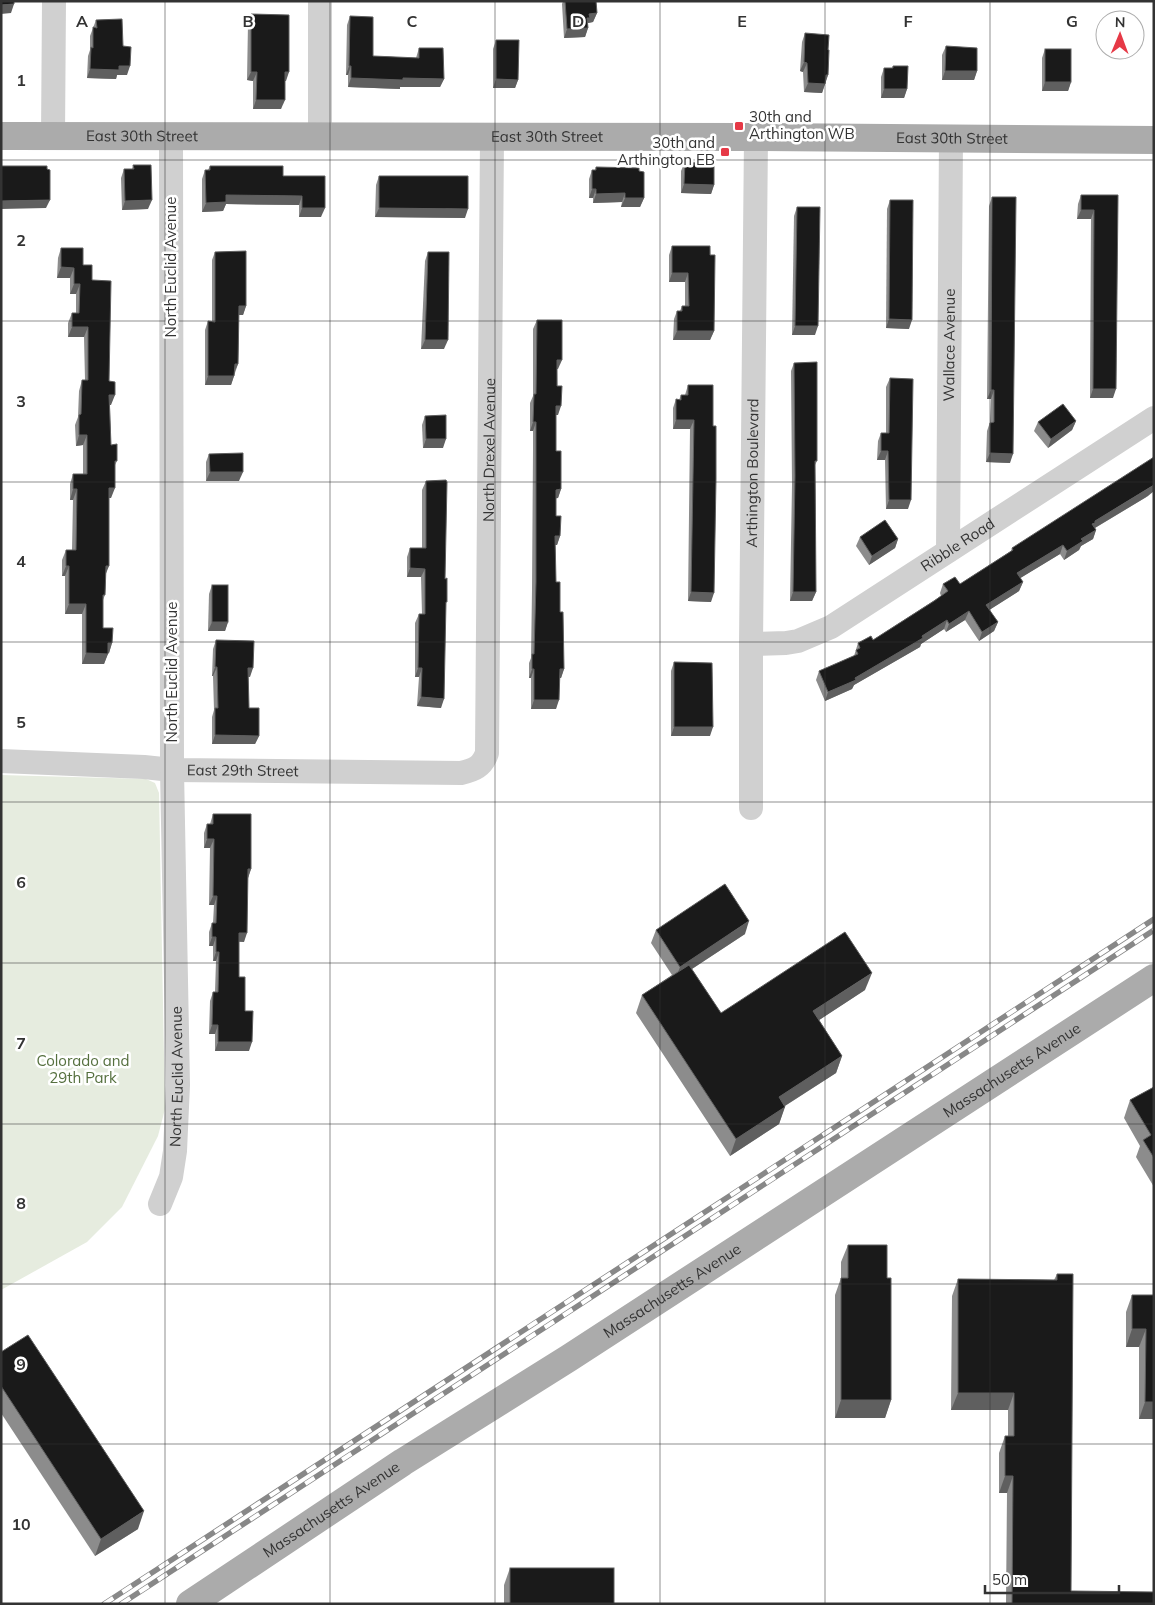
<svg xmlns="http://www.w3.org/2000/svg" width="1155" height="1605" viewBox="0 0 1155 1605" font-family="Mulish,sans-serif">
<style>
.green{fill:#e6ecdf}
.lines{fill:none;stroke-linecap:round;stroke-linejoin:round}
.minor{stroke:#d0d0d0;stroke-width:24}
.major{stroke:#ababab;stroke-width:28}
.rail-casing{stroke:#888;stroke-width:5.5}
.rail{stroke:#fff;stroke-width:4;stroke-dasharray:11;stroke-linecap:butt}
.wall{fill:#8c8c8c}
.shaded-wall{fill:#5f5f5f}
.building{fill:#1a1a1a;stroke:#5f5f5f}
.grid{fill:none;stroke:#333;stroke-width:1;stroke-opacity:0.55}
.poi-dot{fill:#e63946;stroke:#fff;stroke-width:2}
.labels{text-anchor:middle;stroke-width:5;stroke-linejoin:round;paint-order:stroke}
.poi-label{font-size:15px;fill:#333;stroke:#fff;text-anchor:start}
.street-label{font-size:15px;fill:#333;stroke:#fff}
.park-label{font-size:15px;fill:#56703f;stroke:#fff}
.grid-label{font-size:16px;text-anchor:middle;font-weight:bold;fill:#333;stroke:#fff;stroke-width:5;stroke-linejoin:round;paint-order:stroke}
</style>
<rect width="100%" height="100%" fill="#fff"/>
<polygon class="green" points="1,775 146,779 155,783 159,793 165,1109 158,1136 122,1207 87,1242 1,1290"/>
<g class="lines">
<g class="minor">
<polyline points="53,136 54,1"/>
<polyline points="320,137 320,1"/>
<path id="s1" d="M948,551L951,138"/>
<path id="s2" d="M751,644L786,643L798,641L831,627L1154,418"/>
<path id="s3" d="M1,761L144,767L172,770L461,773C474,770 482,767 487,753L492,138"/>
<path id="s4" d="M751,808V644L756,137"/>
<path id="s5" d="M160,1204L171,1177L175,1151L178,1085L172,770L171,137"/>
</g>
<g class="major">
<path id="s6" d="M1,136L756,137L1154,140"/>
<path id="s7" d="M190,1604L403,1462L569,1358L1154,978"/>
</g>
<g class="rail-casing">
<g id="rail">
<polyline points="104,1604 1154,919"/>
<polyline points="121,1604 1154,930"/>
</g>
</g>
<use href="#rail" class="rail"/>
</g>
<g class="wall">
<polygon points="563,1 596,1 597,13 593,22 588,23 588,28 585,37 564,38 562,4"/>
<polygon points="251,14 286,81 285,81 281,109 253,109 253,81 247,80 248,23"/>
<polygon points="350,16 373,56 416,58 419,48 444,79 440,87 400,87 400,89 348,87 348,75 346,75 347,25"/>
<polygon points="96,20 123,46 127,75 117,75 116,79 87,78 88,56 90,50 90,36"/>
<polygon points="805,33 828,50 828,75 822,93 804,92 803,72 800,71 802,42"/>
<polygon points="496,40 518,80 515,88 493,88 493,49"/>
<polygon points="946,46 977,71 974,80 942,80 942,55"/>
<polygon points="1045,49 1071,82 1068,91 1042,91 1042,58"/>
<polygon points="893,66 907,89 904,98 881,98 881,77 884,68 892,68"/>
<polygon points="685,162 714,185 711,194 681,193 681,171"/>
<polygon points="133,165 148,209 122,210 121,178 124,169 132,169"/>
<polygon points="210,166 283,176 321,217 299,217 299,205 226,204 223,211 202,212 202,179 205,170 208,170"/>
<polygon points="596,167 639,171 644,198 640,207 621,207 622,202 593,203 593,198 589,198 589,179 592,170 595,170"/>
<polygon points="379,176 465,218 375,217 376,185"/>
<polygon points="1081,195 1118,195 1113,398 1090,398 1091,219 1077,219 1078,204"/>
<polygon points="992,197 1010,463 986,462 987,431 990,422 991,399 987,399 989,206"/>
<polygon points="890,200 909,329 886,328 887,209"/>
<polygon points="797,207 815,335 792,335 794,216"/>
<polygon points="672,246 710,246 714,331 710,340 673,340 674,319 677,311 680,311 682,306 685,306 685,282 669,282 669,255"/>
<polygon points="61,248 83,265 92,280 109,381 111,405 110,405 111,445 117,461 115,465 111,498 109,498 105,595 103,600 103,628 112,643 109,653 108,653 104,664 82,664 82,614 65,614 65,576 62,576 62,560 66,550 72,550 73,500 70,500 70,484 73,474 83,474 83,445 76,446 75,425 78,417 79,391 82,380 85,380 84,337 68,337 68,323 72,313 76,313 76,294 70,294 70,278 57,278 58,258"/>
<polygon points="215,252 246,306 243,315 239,315 238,364 231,385 205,385 205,330 208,321 212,321 212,260"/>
<polygon points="428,252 444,349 421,349 425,261"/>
<polygon points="537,320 558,369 557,369 558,415 556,415 556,451 561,489 558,498 556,498 556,516 560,536 557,545 555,545 556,582 560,612 564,669 561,678 560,678 556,709 531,709 531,678 529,678 529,663 531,658 532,590 533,450 533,431 530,431 530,403 533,396 533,329"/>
<polygon points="794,363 817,461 815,465 816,592 812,601 790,601 792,485 791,371"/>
<polygon points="890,378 908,509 886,509 885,460 877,460 878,441 881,433 886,433 886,387"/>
<polygon points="688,385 713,385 711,602 688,601 690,429 673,429 673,408 676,399 679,400 681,395 685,395"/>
<polygon points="425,416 443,448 423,448 422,425"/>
<polygon points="1076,421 1072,430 1048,448 1034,431 1038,422"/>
<polygon points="209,454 239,481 206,481 206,462"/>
<polygon points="426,481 445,579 446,605 441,708 417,706 419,677 415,677 415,623 419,614 422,614 421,577 407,577 407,557 410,548 422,548 422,490"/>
<polygon points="1148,496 1095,528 1096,530 1093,539 1081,546 1079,550 1064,560 1060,554 1020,578 1023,582 1019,591 989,610 998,622 994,631 979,641 965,620 946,632 944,629 921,644 920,647 854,685 852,689 825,701 816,680 819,671 854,656 858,643 873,640 941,596 940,593 943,584 960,584 1011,551 1012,548"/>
<polygon points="860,537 898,539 895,548 869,565 856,546"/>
<polygon points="212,585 228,622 225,631 208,631 209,594"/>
<polygon points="216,640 250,677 248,677 249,708 259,736 255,744 212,744 212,717 214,710 213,676 212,676 213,649"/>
<polygon points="674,662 710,736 671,736 671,671"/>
<polygon points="213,814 251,869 248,878 244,942 239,942 239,977 245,1011 249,1051 215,1051 215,1034 209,1034 210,1001 213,992 215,992 216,961 213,961 213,946 209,946 209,932 212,923 213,923 214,905 209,905 210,848 204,848 204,833 207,824 210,824"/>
<polygon points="656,930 745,934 692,969 721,1013 865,990 819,1020 842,1056 836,1073 785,1106 779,1124 730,1156 636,1013 642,995 672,975 651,943"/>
<polygon points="1154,1087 1154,1187 1136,1157 1140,1146 1124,1118 1130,1100"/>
<polygon points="848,1245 887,1278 891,1400 885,1418 835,1418 835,1295 841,1278 841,1262"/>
<polygon points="1057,1274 1071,1591 1154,1604 1006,1604 1007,1493 999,1493 999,1453 1005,1436 1008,1436 1008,1410 951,1410 952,1296 958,1279 1054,1280"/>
<polygon points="1132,1295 1154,1295 1154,1419 1139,1419 1139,1347 1126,1347 1126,1312"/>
<polygon points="1,1352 138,1529 95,1556 1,1413"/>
<polygon points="510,1568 614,1604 504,1604 504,1585"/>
</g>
<g class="shaded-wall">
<polygon points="14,4 11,13 1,14 1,5"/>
<polygon points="597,13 593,22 588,23 586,27 584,27 589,14"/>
<polygon points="588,28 585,37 564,38 567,29"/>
<polygon points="804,62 807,63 803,72 800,71"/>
<polygon points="119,66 130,66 127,75 117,75 116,79 87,78 90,69"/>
<polygon points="349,66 351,66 348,75 346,75"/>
<polygon points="945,71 977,71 974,80 942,80"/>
<polygon points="251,72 257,72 253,81 247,80"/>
<polygon points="285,72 289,72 286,81 282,81"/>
<polygon points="826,75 828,75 822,93 804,92 808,83"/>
<polygon points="351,78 403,78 444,79 440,87 400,87 400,89 348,87"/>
<polygon points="496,79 518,80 515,88 493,88"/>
<polygon points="1045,82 1071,82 1068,91 1042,91"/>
<polygon points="884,89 907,89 904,98 881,98"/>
<polygon points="256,100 285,100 281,109 253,109"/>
<polygon points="684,184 714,185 711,194 681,193"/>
<polygon points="592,189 596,189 593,198 589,198"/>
<polygon points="625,193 622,202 593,203 596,194"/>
<polygon points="226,195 302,196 299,205 226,204 223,211 202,212 206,203"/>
<polygon points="625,198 644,198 640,207 621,207"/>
<polygon points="50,200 46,208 1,209 1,201"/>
<polygon points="152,200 148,209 122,210 125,201"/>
<polygon points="302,208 325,208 321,217 299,217"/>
<polygon points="379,208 468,209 465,218 375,217"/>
<polygon points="1081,210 1094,210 1091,219 1077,219"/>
<polygon points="61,267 74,268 70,278 57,278"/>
<polygon points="672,273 688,273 685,282 669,282"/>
<polygon points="74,284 80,284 76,294 70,294"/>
<polygon points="239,306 246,306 243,315 236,315"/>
<polygon points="889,319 912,320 909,329 886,328"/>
<polygon points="795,326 818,326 815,335 792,335"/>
<polygon points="72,327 88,327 84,337 68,337"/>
<polygon points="677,331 714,331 710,340 673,340"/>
<polygon points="425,340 448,340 444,349 421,349"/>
<polygon points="557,360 562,360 558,369 553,369"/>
<polygon points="235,364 238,364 234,373"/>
<polygon points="208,376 234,376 231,385 205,385"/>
<polygon points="1093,389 1116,389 1113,398 1090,398"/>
<polygon points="991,390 994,390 991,399 987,399"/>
<polygon points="109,395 115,395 111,405 106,405"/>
<polygon points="556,406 561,406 558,415 553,415"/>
<polygon points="676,420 694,420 690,429 673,429"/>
<polygon points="1076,421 1072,430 1048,448 1051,439"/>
<polygon points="533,422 536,422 533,431 530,431"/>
<polygon points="79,435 87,435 83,445 76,446"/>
<polygon points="426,439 446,439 443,448 423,448"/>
<polygon points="881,451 888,451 885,460 877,460"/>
<polygon points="990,453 1013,454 1010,463 986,462"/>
<polygon points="210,472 243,472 239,481 206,481"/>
<polygon points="1154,485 1154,491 1148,496 1093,529 1092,524 1095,521"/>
<polygon points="109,488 115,488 111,498 106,498"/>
<polygon points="73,489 77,489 73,500 70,500"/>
<polygon points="561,489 558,498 553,499 556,490"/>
<polygon points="889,500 911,500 908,509 886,509"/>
<polygon points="1096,530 1093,539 1081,546 1079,550 1064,560 1067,551 1081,539"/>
<polygon points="555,536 560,536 557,545 552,545"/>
<polygon points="898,539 895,548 869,565 872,556"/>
<polygon points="1063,545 1060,554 1014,582 1017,573"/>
<polygon points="66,566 69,566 65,576 62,576"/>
<polygon points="106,566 109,566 105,576"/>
<polygon points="410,568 425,569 421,577 407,577"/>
<polygon points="1023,582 1019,591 983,614 986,605"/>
<polygon points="691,592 714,593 711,602 688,601"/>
<polygon points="793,592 816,592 812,601 790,601"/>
<polygon points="69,604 86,604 82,614 65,614"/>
<polygon points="969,611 965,620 946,632 949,624"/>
<polygon points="947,620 944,629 921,644 920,647 854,685 852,689 825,701 828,692 855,678 922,636"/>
<polygon points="212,622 228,622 225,631 208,631"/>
<polygon points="998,622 994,631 979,641 982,632"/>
<polygon points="108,643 112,643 109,653 104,653"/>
<polygon points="86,653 108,654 104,664 82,664"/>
<polygon points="215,667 217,667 213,676 212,676"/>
<polygon points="248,668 253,668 250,677 245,676"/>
<polygon points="418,668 422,668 419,677 415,677"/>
<polygon points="532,669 534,669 531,678 529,678"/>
<polygon points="560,669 564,669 561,678 556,678"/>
<polygon points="421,697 444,699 441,708 417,706"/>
<polygon points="534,700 559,700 556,709 531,709"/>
<polygon points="674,727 713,727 710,736 671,736"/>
<polygon points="215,735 259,736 255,744 212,744"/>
<polygon points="207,839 214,839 210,848 204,848"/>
<polygon points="248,869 251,869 248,878"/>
<polygon points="213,896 217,896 214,905 209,905"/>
<polygon points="749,921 745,934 675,980 680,967"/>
<polygon points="239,933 247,933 244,942 236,941"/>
<polygon points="212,937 216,937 213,946 209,946"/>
<polygon points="216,952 219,952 216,961 213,961"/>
<polygon points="872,973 865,990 807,1028 813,1011"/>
<polygon points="212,1025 218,1025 215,1034 209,1034"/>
<polygon points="218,1042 252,1042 249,1051 215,1051"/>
<polygon points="842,1056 836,1073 772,1114 779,1097"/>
<polygon points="785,1107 779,1124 730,1156 736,1139"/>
<polygon points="1132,1329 1146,1329 1139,1347 1126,1347"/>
<polygon points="958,1393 1014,1393 1008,1410 951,1410"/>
<polygon points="841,1400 891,1400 885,1418 835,1418"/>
<polygon points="1145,1402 1154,1402 1154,1419 1139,1419"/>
<polygon points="1005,1476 1013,1476 1007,1493 999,1493"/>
<polygon points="144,1511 138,1529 95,1556 101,1539"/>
</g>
<g class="building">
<polygon points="1,1 14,1 14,4 1,5"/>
<polygon points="565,1 596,1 597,13 589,14 590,18 587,18 588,28 567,29"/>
<polygon points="251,14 289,15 289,72 285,72 285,100 256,100 257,72 251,72"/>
<polygon points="350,16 373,17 373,56 419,58 419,48 443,48 444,79 403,78 403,80 351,78 351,66 349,66"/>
<polygon points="122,19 123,46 131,47 130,66 119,66 119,70 90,69 91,47 93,48 93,27 97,28 96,20"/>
<polygon points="805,33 829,35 828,50 829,50 828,75 826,75 825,84 808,83 807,63 804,62"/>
<polygon points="496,40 519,40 518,80 496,79"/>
<polygon points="946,46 977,48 977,71 945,71"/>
<rect x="1045" y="49" width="26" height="33"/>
<polygon points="893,66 908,66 907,89 884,89 884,68 893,68"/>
<polygon points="685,162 714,163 714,185 684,184"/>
<polygon points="133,165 151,165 152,200 125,201 124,169 134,169"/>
<polygon points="1,166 47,166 47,169 50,170 50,200 1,201"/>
<polygon points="210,166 283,166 283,176 325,176 325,208 302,208 302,196 226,195 226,202 206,203 205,170 210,170"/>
<polygon points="596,167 639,168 639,171 644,172 644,198 625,198 625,193 596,194 596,189 592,189 592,170 596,170"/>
<polygon points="379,176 468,176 468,209 379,208"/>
<polygon points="1081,195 1118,195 1116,389 1093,389 1094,210 1081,210"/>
<polygon points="992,197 1016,197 1013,454 990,453 990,423 994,422 994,390 991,390"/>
<polygon points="890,200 913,200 912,320 889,319"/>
<polygon points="797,207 820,207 818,326 795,326"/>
<polygon points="672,246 710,246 710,255 715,255 714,331 677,331 677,311 682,311 682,306 689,306 688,273 672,273"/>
<polygon points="61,248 83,248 83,265 92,265 92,280 111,281 109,381 115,382 115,395 109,395 111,445 117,444 117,461 115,461 115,488 109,488 109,566 106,566 105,595 103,595 103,628 113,628 112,643 108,643 108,654 86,653 86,604 69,604 69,566 66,566 66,550 76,550 77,489 73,489 73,474 87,474 87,435 79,435 79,415 81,414 82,380 88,380 88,327 72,327 72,313 79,313 80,284 74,284 74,268 61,267"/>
<polygon points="246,251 246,306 239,306 238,364 235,364 234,376 208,376 208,321 215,322 215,252"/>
<polygon points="428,252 449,252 448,340 425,340"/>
<polygon points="537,320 562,320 562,360 557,360 557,386 562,386 561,406 556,406 556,451 561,451 561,489 556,490 556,516 561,516 560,536 555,536 556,582 560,582 560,612 563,612 564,669 560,669 559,700 534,700 534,669 532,669 532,654 534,654 536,582 536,422 533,422 534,394 536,394"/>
<polygon points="817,362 817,461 815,461 816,592 793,592 795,476 794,363"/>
<polygon points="890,378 913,379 911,500 889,500 888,451 881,451 881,433 889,433"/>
<polygon points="688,385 713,385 713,426 716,426 716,479 714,593 691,592 694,420 676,420 676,399 681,400 681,395 688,395"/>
<polygon points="1063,404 1076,421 1051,439 1038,422"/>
<polygon points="446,415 446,439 426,439 425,416"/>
<polygon points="243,453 243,472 210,472 209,454"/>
<polygon points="1154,457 1154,485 1095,521 1095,523 1092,524 1096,530 1081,539 1083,541 1067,551 1063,545 1017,573 1023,582 986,605 998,622 982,632 969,611 949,624 947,620 922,636 923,638 855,678 856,680 828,692 819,671 858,654 856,650 860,648 858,643 871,636 873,640 934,601 948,591 943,584 955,577 960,584 1013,550 1012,548"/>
<polygon points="446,480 447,482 445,579 447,578 447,602 446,602 444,699 421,697 422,668 418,668 419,614 425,614 425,569 410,568 410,548 426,548 426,481"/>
<polygon points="885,520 898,539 872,556 860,537"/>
<rect x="212" y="585" width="16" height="37"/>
<polygon points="216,640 254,641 253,668 248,668 249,708 259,708 259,736 215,735 215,708 218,708 217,667 215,667"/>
<polygon points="674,662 712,663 713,727 674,727"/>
<polygon points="213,814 251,814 251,869 248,869 247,933 239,933 239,977 245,977 245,1011 253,1011 252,1042 218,1042 218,1025 212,1025 213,992 218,992 219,952 216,952 216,937 212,937 212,923 216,923 217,896 213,896 214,839 207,839 207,824 213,824"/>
<polygon points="725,884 749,921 680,967 656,930"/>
<polygon points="845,932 872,973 813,1011 842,1056 779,1097 785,1107 736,1139 642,995 689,965 721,1013"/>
<polygon points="1154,1087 1154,1158 1143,1140 1151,1135 1130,1100"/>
<polygon points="848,1245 887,1245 887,1278 891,1278 891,1400 841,1400 841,1278 848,1278"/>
<polygon points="1057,1274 1073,1274 1071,1591 1154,1592 1154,1604 1012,1604 1013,1476 1005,1476 1005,1436 1014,1436 1014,1393 958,1393 958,1279 1057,1280"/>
<polygon points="1132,1295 1154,1295 1154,1402 1145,1402 1146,1329 1132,1329"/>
<polygon points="28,1335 144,1511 101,1539 1,1386 1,1352"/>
<rect x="510" y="1568" width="104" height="36"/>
</g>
<path class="grid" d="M165,1V1604M330,1V1604M495,1V1604M660,1V1604M825,1V1604M990,1V1604M1,160H1154M1,321H1154M1,482H1154M1,642H1154M1,802H1154M1,963H1154M1,1124H1154M1,1284H1154M1,1444H1154"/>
<g class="poi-dot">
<rect x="734" y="121" width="10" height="10" rx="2.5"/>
<rect x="720" y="147" width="10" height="10" rx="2.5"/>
</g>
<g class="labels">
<g class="poi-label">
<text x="749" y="122">30th and<tspan x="749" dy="17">Arthington WB</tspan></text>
<text x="715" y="148" text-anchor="end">30th and<tspan x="715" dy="17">Arthington EB</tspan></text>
</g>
<g class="street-label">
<text dy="5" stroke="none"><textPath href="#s6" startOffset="141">East 30th Street</textPath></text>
<text dy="5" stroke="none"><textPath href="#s6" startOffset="546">East 30th Street</textPath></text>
<text dy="5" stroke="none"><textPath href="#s6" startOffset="951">East 30th Street</textPath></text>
<text transform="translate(171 267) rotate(-90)" y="5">North Euclid Avenue</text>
<text dy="5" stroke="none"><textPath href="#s1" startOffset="206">Wallace Avenue</textPath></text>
<text dy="5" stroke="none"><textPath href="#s3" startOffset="798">North Drexel Avenue</textPath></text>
<text dy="5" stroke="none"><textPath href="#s4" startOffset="335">Arthington Boulevard</textPath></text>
<text dy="5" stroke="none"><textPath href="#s2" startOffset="234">Ribble Road</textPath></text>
<text transform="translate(172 672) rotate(-90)" y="5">North Euclid Avenue</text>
<text dy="5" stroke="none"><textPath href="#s3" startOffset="242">East 29th Street</textPath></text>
<text dy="5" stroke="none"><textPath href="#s7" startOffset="980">Massachusetts Avenue</textPath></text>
<text dy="5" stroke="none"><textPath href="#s5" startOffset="130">North Euclid Avenue</textPath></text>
<text dy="5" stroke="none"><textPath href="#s7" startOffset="575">Massachusetts Avenue</textPath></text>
<text dy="5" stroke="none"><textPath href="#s7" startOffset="170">Massachusetts Avenue</textPath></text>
</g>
<g class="park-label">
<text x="83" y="1066">Colorado and<tspan x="83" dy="17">29th Park</tspan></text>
</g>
</g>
<g class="grid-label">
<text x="82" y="27">A</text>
<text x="248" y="27">B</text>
<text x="412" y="27">C</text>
<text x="578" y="27">D</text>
<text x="742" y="27">E</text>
<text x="908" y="27">F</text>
<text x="1072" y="27">G</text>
<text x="21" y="86">1</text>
<text x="21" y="246">2</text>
<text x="21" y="407">3</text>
<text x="21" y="567">4</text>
<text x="21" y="728">5</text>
<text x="21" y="888">6</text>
<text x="21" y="1049">7</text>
<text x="21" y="1209">8</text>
<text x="21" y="1370">9</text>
<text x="21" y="1530">10</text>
</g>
<rect width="1155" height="1605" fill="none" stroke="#333333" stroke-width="5"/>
<g transform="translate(1120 35) rotate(1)"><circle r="24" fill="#ffffff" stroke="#adadad"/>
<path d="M0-4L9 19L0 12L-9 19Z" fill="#e63946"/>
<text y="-8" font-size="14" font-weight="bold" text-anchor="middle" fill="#333333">N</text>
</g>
<path d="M985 1585v8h134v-8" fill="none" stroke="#333333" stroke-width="2.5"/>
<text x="992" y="1585" font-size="15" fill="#333333" stroke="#ffffff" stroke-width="4" paint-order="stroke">50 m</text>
</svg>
